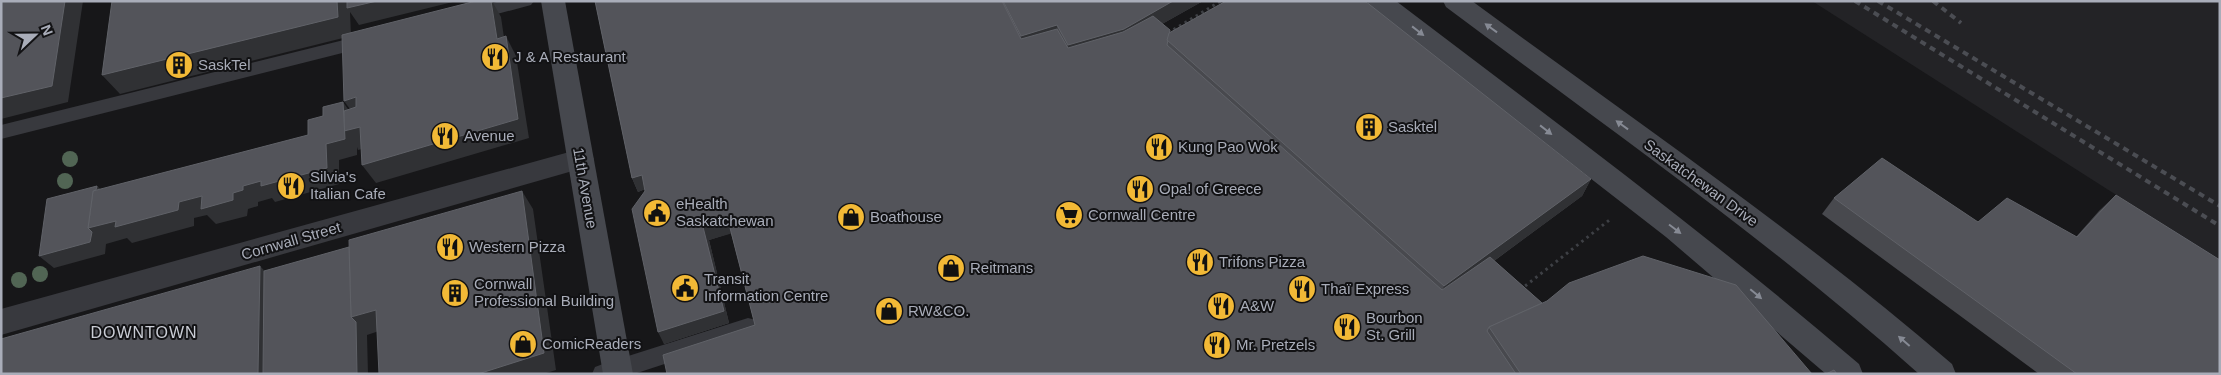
<svg xmlns="http://www.w3.org/2000/svg" width="2221" height="375" viewBox="0 0 2221 375" font-family="Arial,sans-serif">
<style>
.built{fill:#232326}
.lines{fill:none;stroke-linecap:round;stroke-linejoin:round}
.path{stroke:#3e4045;stroke-width:3;stroke-dasharray:2.5 4;stroke-linecap:butt}
.lane{fill:#38393e;fill-rule:evenodd}
.street{fill:#38393e;fill-rule:evenodd}
.secondary{fill:#46484e;fill-rule:evenodd}
.rail{stroke:#4b4d53;stroke-width:4;stroke-dasharray:6 5;stroke-linecap:butt}
.tree{fill:#516554}
.wall{fill:#48494e}
.shaded-wall{fill:#303134}
.building{fill:#53545a;stroke:#606268}
.oneway{fill:#868a94}
.labels{text-anchor:middle;stroke-width:4;stroke-linejoin:round;paint-order:stroke}
.poi-label{font-size:15px;fill:#a9adb9;stroke:#121214;text-anchor:start}
.street-label{font-size:15px;fill:#a9adb9;stroke:#121214}
.neighbourhood-label{font-size:16px;letter-spacing:1px;fill:#cacdd5;stroke:#121214}
</style>
<rect width="100%" height="100%" fill="#171719"/>
<polygon class="built" points="1812,1 2220,1 2220,262 2220,261"/>
<g class="lines">
<g class="path">
<polyline points="1168,33 1221,1"/>
<polyline points="1520,290 1612,218"/>
</g>
<g class="lane">
<polygon points="500,1 534,1 531,5 471,21 465,19 462,15 465,11"/>
<polygon points="368,34 374,35 377,40 374,45 1,139 1,125"/>
<polygon points="748,318 756,320 759,327 756,334 634,374 592,374 595,367 603,364"/>
</g>
<polygon class="street" points="580,149 590,152 594,159 590,166 1,335 1,309"/>
<g class="secondary">
<polygon points="541,1 565,1 633,374 603,374"/>
<path d="M1367,1H1396C1552,120 1710,236 1859,364L1863,374H1826L1666,237L1370,7Z"/>
<path d="M1443,1H1472C1634,120 1800,233 1952,364L1956,374H1919C1770,241 1606,127 1446,7Z"/>
</g>
<g class="rail">
<polyline points="1855,1 2220,226"/>
<polyline points="1878,1 2220,206"/>
<polyline points="1933,1 1961,23"/>
</g>
</g>
<g class="tree">
<circle cx="70" cy="159" r="8"/>
<circle cx="65" cy="181" r="8"/>
<circle cx="40" cy="274" r="8"/>
<circle cx="19" cy="280" r="8"/>
</g>
<g class="wall">
<polygon points="595,1 1203,1 1162,24 1170,32 1591,179 1582,196 1494,261 1542,303 1812,374 667,374 755,325 731,233 709,240 729,323 664,344 645,191 645,189 638,192 632,178"/>
<polygon points="2116,195 2220,374 2039,374 1822,214 1834,198 1978,222 2076,237 2099,211"/>
</g>
<g class="shaded-wall">
<polygon points="65,1 83,1 68,102 1,119 1,98"/>
<polygon points="337,1 457,1 359,25 350,12 351,36 120,94 102,75"/>
<polygon points="491,1 492,1 501,17 507,58 497,39"/>
<polygon points="1173,1 1203,1 1123,46 1068,62 1068,45"/>
<polygon points="1057,25 1058,42 1022,53 1021,36"/>
<polygon points="506,36 516,56 529,138 376,183 362,165"/>
<polygon points="356,97 358,120 344,101"/>
<polygon points="343,102 374,146 358,150 357,147 357,155 339,160 339,184 275,202 272,198 258,202 258,206 248,209 247,216 216,224 207,215 194,218 194,226 132,243 127,238 106,244 105,254 54,268 39,256 88,228 97,186 111,199 179,202 202,196 233,193 243,186 326,144"/>
<polygon points="642,175 648,188 638,192 632,178"/>
<polygon points="1591,179 1582,196 1438,302 1444,286"/>
<polygon points="522,191 533,209 556,370 543,374 478,374"/>
<polygon points="728,220 733,233 709,240 729,323 664,344 658,332 703,227"/>
<polygon points="260,266 277,284 276,374 258,374"/>
<polygon points="376,310 391,327 367,335 368,374 357,374 351,317"/>
</g>
<g class="building">
<polygon points="1,1 65,1 52,86 1,98"/>
<polygon points="112,1 337,1 338,17 102,75"/>
<polygon points="347,1 377,1 347,8"/>
<polygon points="476,1 491,1 497,39 506,36 518,119 362,165 360,127 344,131 344,111 356,107 356,97 344,101 342,35"/>
<polygon points="595,1 1002,1 1021,39 1057,29 1068,48 1123,32 1153,16 1170,30 1167,45 1442,290 1490,257 1542,303 1489,327 1487,331 1516,374 667,374 663,355 755,325 728,220 703,227 724,311 658,332 632,209 645,191 642,175 632,178"/>
<polygon points="1003,1 1173,1 1124,29 1068,45 1057,25 1021,36"/>
<polygon points="1226,1 1365,1 1591,179 1444,286 1167,40 1169,33"/>
<polygon points="343,102 345,139 326,144 327,168 261,186 261,181 243,186 243,190 233,193 233,200 201,209 202,196 179,202 178,210 115,227 116,221 88,228 93,191 308,135 308,120 323,116 323,107"/>
<polygon points="1882,158 1978,222 2007,198 2077,237 2116,195 2220,260 2220,374 2077,374 1834,198"/>
<polygon points="97,186 96,190 93,191 88,228 92,232 90,242 39,256 47,199"/>
<polygon points="522,191 544,353 478,374 379,374 376,310 351,317 349,240"/>
<polygon points="349,247 351,317 356,322 357,374 263,374 264,271"/>
<polygon points="1643,256 1736,285 1812,374 1521,374 1489,327 1547,301 1569,283"/>
<polygon points="260,266 258,374 1,374 1,339"/>
<polygon points="1834,370 1837,374 1826,374"/>
</g>
<defs><path id="oneway-solid" d="M-6-.8H1V-3.2L6.5 0L1 3.2V.8H-6Z" transform="scale(1.25)"/></defs>
<g class="oneway">
<use href="#oneway-solid" transform="translate(1491 28) rotate(-144)"/>
<use href="#oneway-solid" transform="translate(1418 31) rotate(38)"/>
<use href="#oneway-solid" transform="translate(1622 125) rotate(-144)"/>
<use href="#oneway-solid" transform="translate(1546 130) rotate(38)"/>
<use href="#oneway-solid" transform="translate(1675 229) rotate(37)"/>
<use href="#oneway-solid" transform="translate(1756 294) rotate(40)"/>
<use href="#oneway-solid" transform="translate(1904 341) rotate(-139)"/>
</g>
<defs>
<g id="restaurant-disc" transform="scale(1.4375)"><circle r="9.5" fill="#f2b936" stroke="#121214"/><path d="M-5-6h1v4h1v-4h1v4h1v-4h1v5L-1.5 .5V6h-2V.5L-5-1ZM5-6V6H3V1.5H1.5Q1.5-4 5-6Z" fill="#111"/></g>
<g id="building-disc" transform="scale(1.4375)"><circle r="9.5" fill="#f2b936" stroke="#121214"/><path d="M-4-6H4V6H1V3H-1V6H-4ZM-2.5-4.3h1.7v1.8h-1.7ZM.8-4.3h1.7v1.8H.8ZM-2.5-1h1.7V.8h-1.7ZM.8-1h1.7V.8H.8Z" fill="#111"/></g>
<g id="civic-disc" transform="scale(1.4375)"><circle r="9.5" fill="#f2b936" stroke="#121214"/><path d="M-.6-6.5H3V-4.5H.6V-3L4-1V1h2V6H-6V1h2V-1L-.6-3ZM-1.2 2.5V6h2.4V2.5Z" fill="#111"/></g>
<g id="supermarket-disc" transform="scale(1.4375)"><circle r="9.5" fill="#f2b936" stroke="#121214"/><path d="M-6-5.5h2.5l.6 2H6L4.5 2H-2.5L-4.4-4H-6ZM-1.5 3.2a1.3 1.3 0 1 0 .1 0ZM3 3.2a1.3 1.3 0 1 0 .1 0Z" fill="#111"/></g>
<g id="shop-disc" transform="scale(1.4375)"><circle r="9.5" fill="#f2b936" stroke="#121214"/><path d="M-5-2.5h2.3a2.7 3.5 0 0 1 5.4 0H5L5.5 6h-11ZM-1.5-2.5h3a1.5 2.3 0 0 0-3 0Z" fill="#111"/></g>
</defs>
<g fill-rule="evenodd">
<use href="#restaurant-disc" x="495" y="57"/>
<use href="#building-disc" x="179" y="65"/>
<use href="#building-disc" x="1369" y="127"/>
<use href="#restaurant-disc" x="445" y="136"/>
<use href="#restaurant-disc" x="1159" y="147"/>
<use href="#restaurant-disc" x="291" y="186"/>
<use href="#restaurant-disc" x="1140" y="189"/>
<use href="#civic-disc" x="657" y="213"/>
<use href="#supermarket-disc" x="1069" y="215"/>
<use href="#shop-disc" x="851" y="217"/>
<use href="#restaurant-disc" x="450" y="247"/>
<use href="#restaurant-disc" x="1200" y="262"/>
<use href="#shop-disc" x="951" y="268"/>
<use href="#civic-disc" x="685" y="288"/>
<use href="#restaurant-disc" x="1302" y="289"/>
<use href="#building-disc" x="455" y="293"/>
<use href="#restaurant-disc" x="1221" y="306"/>
<use href="#shop-disc" x="889" y="311"/>
<use href="#restaurant-disc" x="1347" y="327"/>
<use href="#shop-disc" x="523" y="344"/>
<use href="#restaurant-disc" x="1217" y="345"/>
</g>
<g class="labels">
<g class="poi-label">
<text x="514" y="62">J &amp; A Restaurant</text>
<text x="198" y="70">SaskTel</text>
<text x="1388" y="132">Sasktel</text>
<text x="464" y="141">Avenue</text>
<text x="1178" y="152">Kung Pao Wok</text>
<text x="310" y="182">Silvia's<tspan x="310" dy="17">Italian Cafe</tspan></text>
<text x="1159" y="194">Opa! of Greece</text>
<text x="676" y="209">eHealth<tspan x="676" dy="17">Saskatchewan</tspan></text>
<text x="1088" y="220">Cornwall Centre</text>
<text x="870" y="222">Boathouse</text>
<text x="469" y="252">Western Pizza</text>
<text x="1219" y="267">Trifons Pizza</text>
<text x="970" y="273">Reitmans</text>
<text x="704" y="284">Transit<tspan x="704" dy="17">Information Centre</tspan></text>
<text x="474" y="289">Cornwall<tspan x="474" dy="17">Professional Building</tspan></text>
<text x="1321" y="294">Thaï Express</text>
<text x="1240" y="311">A&amp;W</text>
<text x="908" y="316">RW&amp;CO.</text>
<text x="1366" y="323">Bourbon<tspan x="1366" dy="17">St. Grill</tspan></text>
<text x="542" y="349">ComicReaders</text>
<text x="1236" y="350">Mr. Pretzels</text>
</g>
<g class="street-label">
<text transform="translate(1701 183) rotate(36)" y="5">Saskatchewan Drive</text>
<text transform="translate(585 188) rotate(80)" y="5">11th Avenue</text>
<text transform="translate(291 241) rotate(-16)" y="5">Cornwall Street</text>
</g>
<g class="neighbourhood-label">
<text x="144" y="338">DOWNTOWN</text>
</g>
</g>
<rect width="2221" height="375" fill="none" stroke="#a9adb9" stroke-width="5"/>
<g transform="translate(35 35) rotate(68)" stroke="#121214" stroke-width="4" paint-order="stroke">
<path d="M0-4L9 19L0 12L-9 19Z" fill="#a9adb9"/>
<text y="-8" font-size="14" font-weight="bold" text-anchor="middle" fill="#a9adb9">N</text>
</g>
</svg>
